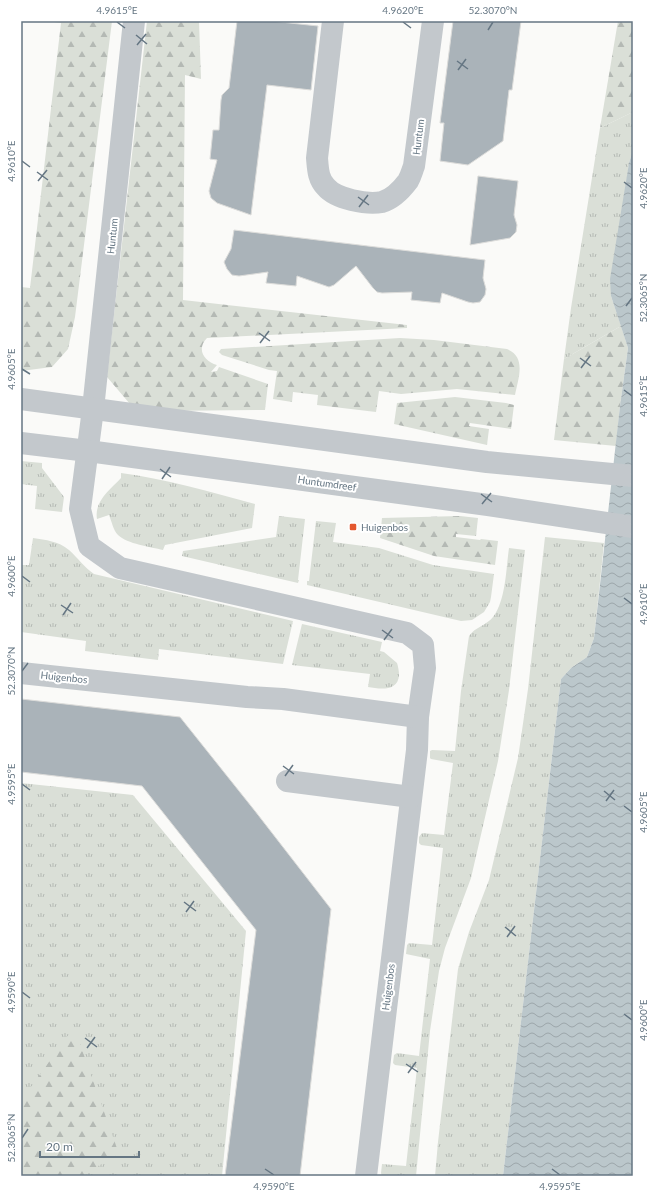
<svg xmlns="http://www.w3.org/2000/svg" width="654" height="1197" viewBox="0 0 654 1197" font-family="Lato,sans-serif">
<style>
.grass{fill:url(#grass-tufts)}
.forest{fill:url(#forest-firs)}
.water{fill:url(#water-waves)}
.building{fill:#aab3b9;stroke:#dcdcda}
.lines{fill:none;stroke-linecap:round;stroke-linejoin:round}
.minor{stroke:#c3c8cc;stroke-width:22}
.ticks{fill:none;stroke:#657683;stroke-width:1.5}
.poi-dot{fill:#e4572e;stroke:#fff;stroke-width:1.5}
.labels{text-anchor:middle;stroke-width:4;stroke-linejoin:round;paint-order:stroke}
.street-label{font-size:10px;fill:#657683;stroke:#fff}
.poi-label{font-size:10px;fill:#657683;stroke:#fff;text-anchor:start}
.neatline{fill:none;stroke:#657683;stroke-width:1.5}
.ticks-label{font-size:10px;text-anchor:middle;fill:#657683}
</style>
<defs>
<pattern id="grass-tufts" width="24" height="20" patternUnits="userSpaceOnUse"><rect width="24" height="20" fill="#dadfd7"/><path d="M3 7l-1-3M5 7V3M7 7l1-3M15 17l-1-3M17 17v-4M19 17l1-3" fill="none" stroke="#b4b9b4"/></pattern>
<pattern id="forest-firs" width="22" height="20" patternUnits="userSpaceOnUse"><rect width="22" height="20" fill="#dadfd7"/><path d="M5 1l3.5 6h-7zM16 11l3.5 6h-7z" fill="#b4b9b4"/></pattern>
<pattern id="water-waves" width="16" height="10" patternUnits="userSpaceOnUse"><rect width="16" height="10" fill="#bbc7cb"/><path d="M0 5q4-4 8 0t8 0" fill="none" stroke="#9ca6aa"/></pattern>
</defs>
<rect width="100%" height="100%" fill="#fafaf8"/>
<g class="grass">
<polygon points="633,112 633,150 629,163 611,296 621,326 564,359 571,308 600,128"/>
<polygon points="21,461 42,463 42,468 64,497 62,512 35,509 37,486 21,484"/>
<path d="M121,473C166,479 211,492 255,504L252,528L165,545L163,550C151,547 127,544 118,535C113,530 112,522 109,515L97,519C94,501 110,490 121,478Z"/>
<polygon points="279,516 305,519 298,580 299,580 298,583 182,556 183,551 276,537"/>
<polygon points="316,521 336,523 333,542 379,548 433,565 494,574 491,597 490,602 484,612 472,620 461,621 307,585 307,581 309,581"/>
<polygon points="545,537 604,543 594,638 587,657 571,668 561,679 503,1176 435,1176 438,1142 458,969 469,932 489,880 518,758 528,689"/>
<path d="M33,538C46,540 58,541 69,550C78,558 84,567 94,574L293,621L283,664L159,649L158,660L85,651L86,641L21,632V565H29Z"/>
<path d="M509,548L525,550L509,690L498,761L471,878L445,948L439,971L430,1031L416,1176H382L381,1173L382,1164L406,1166L417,1068L395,1065L393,1063L394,1055L397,1053L419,1056L430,959L406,954L407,945L409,943L432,945L443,848L421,845L419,843V837L422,833L444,835L453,763L431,759L430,758V751L432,750L455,751L461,691L469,636C475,627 487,625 493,617C506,600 506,568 509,548Z"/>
<path d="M302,624L382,642L380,651L384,652L397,663C398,666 399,671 399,675C398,692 380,689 368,687L370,674L292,665Z"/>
<polygon points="21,783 133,795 246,931 222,1176 21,1176"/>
</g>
<g class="forest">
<polygon points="47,21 112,21 75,317 68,349 52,367 21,371 21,287 30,288 61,23"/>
<path d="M147,21H199L201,79L185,75L183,300L407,325V328L207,338C196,349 204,361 217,365L211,372L217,371L219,367L268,384L265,410L160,411L130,404L107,377Z"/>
<polygon points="618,21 633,21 633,112 600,128"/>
<polygon points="621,326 628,348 620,406 616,446 554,440 564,359"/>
<path d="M400,338L434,340L507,349C527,357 518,379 515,395L457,389L401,394L379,391L376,412L317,405L318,395L293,392L292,402L273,399L277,371L269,370L222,355L219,352L221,349Z"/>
<polygon points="455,397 506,403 514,405 511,429 470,423 469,426 489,429 487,445 394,424 397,403"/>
<polygon points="460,516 478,518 476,536 456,534 456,537 480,540 481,539 498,541 495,565 434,556 380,538 382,518"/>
<polygon points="74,1027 119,1154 86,1173 87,1176 21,1176 21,1097 23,1098"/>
</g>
<polygon class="water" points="633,150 633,1176 503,1176 561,679 571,668 587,657 594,638 620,406 628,348 611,296 610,279 629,163"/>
<g class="building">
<polygon points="237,21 271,21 318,26 311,90 267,85 251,215 217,203 211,198 209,191 217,160 210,159 213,130 219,130 221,100 222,95 229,88"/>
<polygon points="453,21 521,21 512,90 509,90 503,141 468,165 440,161 444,123 440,123"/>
<polygon points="478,176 518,181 514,215 517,225 516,232 510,238 470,245"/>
<polygon points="234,230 485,260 483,278 486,289 485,295 480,302 473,303 468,302 442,293 440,303 411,300 412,292 382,293 377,292 373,288 356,266 334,285 329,287 297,276 296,286 266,283 268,272 239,276 232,275 227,269 224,262 231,249"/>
<polygon points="21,699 180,717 255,811 331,909 300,1176 225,1176 256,930 142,786 21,772"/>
</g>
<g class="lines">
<g class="minor">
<polyline points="134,21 93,409 80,509 89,546 120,568 407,633 423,645 425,668 418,717 417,750 366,1176"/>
<path d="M333,21L317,158C318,169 318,179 326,187C336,199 367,205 382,202C392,199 402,189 408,181C411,176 412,171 414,166L433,21"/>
<polyline points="21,399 487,462 633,476"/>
<polyline points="21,443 88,451 488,505 633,527"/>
<polyline points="21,673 247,697 283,699 418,717"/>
<polyline points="287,781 411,797"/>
</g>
</g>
<path class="ticks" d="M117,22L125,28M403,22L411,28M488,30L493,22M136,35L147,44M137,45L146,34M457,61L468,69M458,70L466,59M22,161L30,167M37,172L48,180M38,181L47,170M624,182L632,188M358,197L369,205M359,207L368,195M626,306L632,298M259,333L270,341M260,343L269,331M580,358L591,366M581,368L590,356M22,369L30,374M624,390L632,396M160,469L171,477M162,479L170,467M481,494L492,502M482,504L491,493M22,576L30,582M624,598L632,604M61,605L73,613M63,615L71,603M382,630L393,638M384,640L392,629M22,671L28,663M283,766L294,774M285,776L293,765M22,784L30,790M604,791L615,800M606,801L614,790M624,806L632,812M184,902L196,911M186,912L194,901M505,927L516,936M507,937L515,926M22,992L30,998M624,1014L632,1020M85,1038L97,1047M87,1048L95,1037M406,1064L418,1072M408,1073L416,1062M22,1138L28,1129M265,1169L274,1175M552,1169L560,1175"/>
<rect class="poi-dot" x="349" y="523" width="8" height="8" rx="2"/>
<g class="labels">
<g class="street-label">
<text transform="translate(418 137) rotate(-83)" y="4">Huntum</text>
<text transform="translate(112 236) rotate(-84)" y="4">Huntum</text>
<text transform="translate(327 483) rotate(8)" y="4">Huntumdreef</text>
<text transform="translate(64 677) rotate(6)" y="4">Huigenbos</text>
<text transform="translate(388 987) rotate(-83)" y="4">Huigenbos</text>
</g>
<g class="poi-label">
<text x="361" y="531">Huigenbos</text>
</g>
</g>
<rect width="654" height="1197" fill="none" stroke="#ffffff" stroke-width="44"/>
<path d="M40 1151v6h99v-6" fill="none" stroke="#657683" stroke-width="2"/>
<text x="46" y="1151" font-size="12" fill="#657683" stroke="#ffffff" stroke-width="3" paint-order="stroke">20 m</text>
<rect x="22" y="22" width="610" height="1153" class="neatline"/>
<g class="ticks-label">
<text x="117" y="14">4.9615°E</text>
<text x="403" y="14">4.9620°E</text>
<text x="493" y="14">52.3070°N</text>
<text transform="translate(11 161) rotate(-90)" y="4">4.9610°E</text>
<text transform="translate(643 188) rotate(-90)" y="4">4.9620°E</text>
<text transform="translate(643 298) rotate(-90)" y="4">52.3065°N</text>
<text transform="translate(11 369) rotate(-90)" y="4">4.9605°E</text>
<text transform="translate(643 396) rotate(-90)" y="4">4.9615°E</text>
<text transform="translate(11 576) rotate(-90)" y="4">4.9600°E</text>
<text transform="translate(643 604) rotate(-90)" y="4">4.9610°E</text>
<text transform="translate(11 671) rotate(-90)" y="4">52.3070°N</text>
<text transform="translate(11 784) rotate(-90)" y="4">4.9595°E</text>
<text transform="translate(643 812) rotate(-90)" y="4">4.9605°E</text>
<text transform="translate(11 992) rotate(-90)" y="4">4.9590°E</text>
<text transform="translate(643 1020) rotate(-90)" y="4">4.9600°E</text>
<text transform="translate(11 1138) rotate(-90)" y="4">52.3065°N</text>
<text x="274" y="1190">4.9590°E</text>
<text x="560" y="1190">4.9595°E</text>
</g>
</svg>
